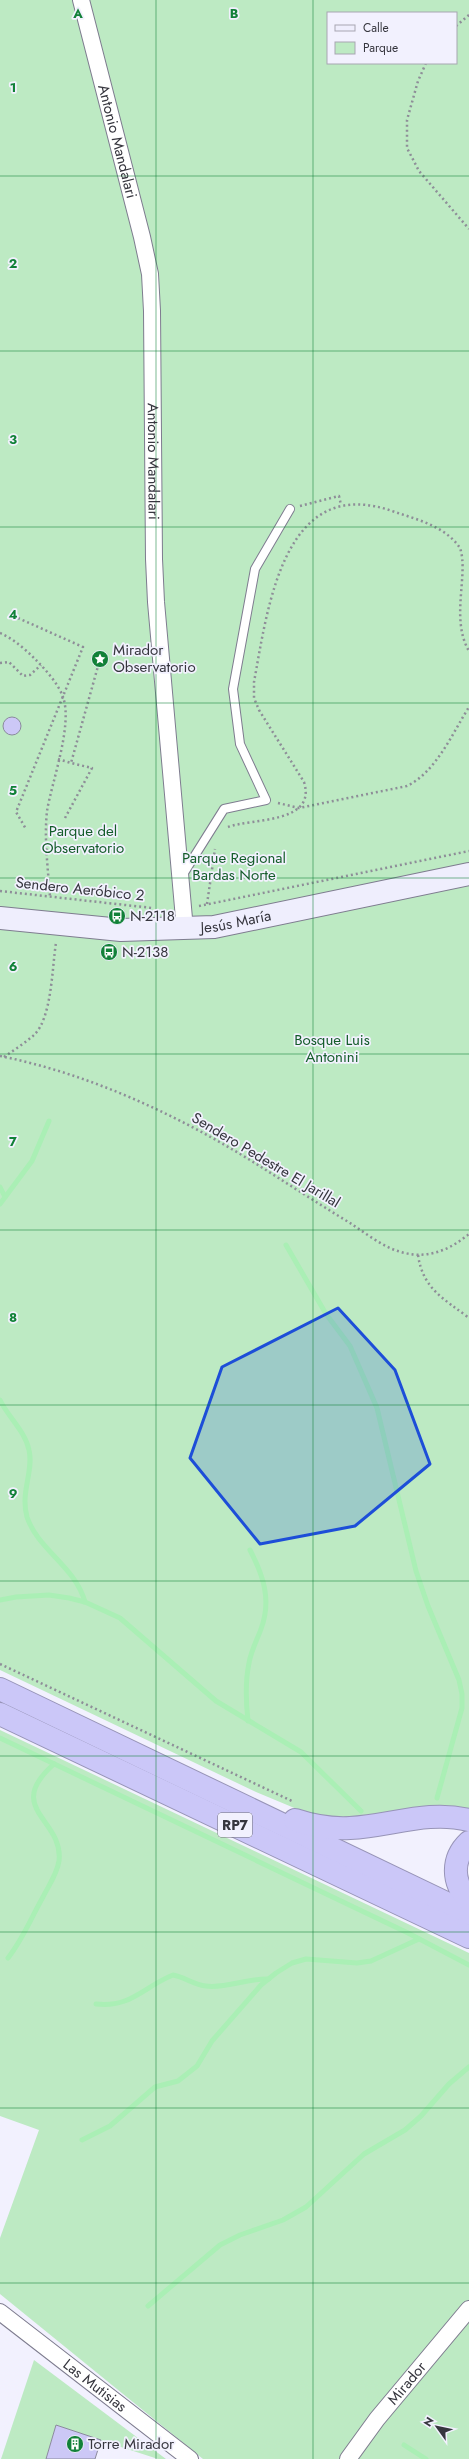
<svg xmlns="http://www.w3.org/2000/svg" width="469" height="2459" viewBox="0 0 469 2459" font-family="Jost,sans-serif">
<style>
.green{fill:#bdeac3;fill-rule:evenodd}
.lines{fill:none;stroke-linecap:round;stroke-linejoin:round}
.stream{stroke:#aaefb5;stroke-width:5}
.building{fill:#ccc8f6;stroke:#8b8a9d}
.lane-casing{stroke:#7e7c8f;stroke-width:10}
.street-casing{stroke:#7e7c8f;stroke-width:18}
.secondary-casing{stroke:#7e7c8f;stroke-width:24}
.highway-casing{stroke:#9794b7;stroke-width:24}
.path{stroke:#8e8e98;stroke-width:2.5;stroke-dasharray:2 3;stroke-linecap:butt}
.lane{stroke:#fff;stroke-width:8}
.street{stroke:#fff;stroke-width:16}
.secondary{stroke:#efeefd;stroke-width:22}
.highway{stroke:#cbc7f8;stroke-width:22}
.marked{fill:#1d4ed8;fill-opacity:0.2;stroke:#1d4ed8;stroke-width:3;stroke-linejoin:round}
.grid{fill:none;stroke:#118138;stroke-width:1;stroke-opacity:0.55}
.labels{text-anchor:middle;stroke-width:3.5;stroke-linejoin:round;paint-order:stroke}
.shield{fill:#f2f1fe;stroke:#6e6e78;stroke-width:1}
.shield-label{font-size:14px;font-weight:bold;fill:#36363e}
.street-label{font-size:15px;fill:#36363e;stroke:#f2f1fe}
.poi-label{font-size:15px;fill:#36363e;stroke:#f2f1fe;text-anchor:start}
.park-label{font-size:15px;fill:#135c29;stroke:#f2f1fe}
.grid-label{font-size:13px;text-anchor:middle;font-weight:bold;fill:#118138;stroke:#f2f1fe;stroke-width:3.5;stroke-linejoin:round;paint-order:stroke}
</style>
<rect width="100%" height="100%" fill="#f2f1fe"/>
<g class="green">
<path d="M0,0H469V1814L328,1822L256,1792L0,1670ZM328,13H456V63H328Z"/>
<polygon points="0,1730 469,1953 469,2459 203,2459 0,2294 0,2238 39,2130 0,2116"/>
<polygon points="34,2360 166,2459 158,2459 56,2426 46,2459 1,2459"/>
</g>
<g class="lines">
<g class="stream">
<polyline points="0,1187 5,1197"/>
<polyline points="0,1204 32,1161 49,1121"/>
<polyline points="286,1245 326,1314 350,1346 377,1408 416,1571 428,1606 459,1680 462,1694 462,1708 437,1798"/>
<path d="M0,1400C8,1417 25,1431 29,1450C34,1471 20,1492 27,1517C38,1550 75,1566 85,1602"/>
<polyline points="0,1600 16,1597 49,1595 69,1598 85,1602 120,1618 216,1701 301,1752 361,1811"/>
<path d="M248,1721C246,1703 245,1682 249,1663C251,1651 257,1640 261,1629C272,1600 263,1575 250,1550"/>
<polyline points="0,1738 408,1933 469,1965"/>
<path d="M8,1958C23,1939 31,1918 43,1897C49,1885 57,1874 59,1861C64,1819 3,1809 54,1764"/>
<path d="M96,2004C131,2008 143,1987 173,1975C185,1977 194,1985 206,1986C225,1989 248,1978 269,1979"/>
<polyline points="82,2140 110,2126 155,2087 178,2081 197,2066 212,2041 261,1985 276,1973 292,1963 306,1959 357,1963 371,1961 419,1939"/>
<polyline points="148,2306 220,2245 240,2235 283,2220 306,2207 364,2154 405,2130 421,2116 449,2084 469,2067"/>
<polyline points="404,2445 426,2459"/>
</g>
</g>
<g class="building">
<circle cx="12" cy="726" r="9"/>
<polygon points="56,2425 101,2440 95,2459 46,2459"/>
</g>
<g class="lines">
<g class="lane-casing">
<polyline id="lane" points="182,876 224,809 266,800 240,744 233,689 255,569 290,509"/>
</g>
<g class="street-casing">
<g id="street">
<path id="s1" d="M81,0L142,237L150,274L152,311L154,559L156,602L185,930"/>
<path id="s2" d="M0,2312L190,2459"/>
<path id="s3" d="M348,2459L377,2419L469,2309"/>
</g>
</g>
<g class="secondary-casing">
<g id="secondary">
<path id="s4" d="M0,918L121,930L214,927L469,874"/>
</g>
</g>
<g class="highway-casing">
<g id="highway">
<polyline points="0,1689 469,1914"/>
<polyline points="0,1714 469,1937"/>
<path d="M295,1820C313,1826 331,1829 350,1828C391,1826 427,1810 469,1820"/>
<path d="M469,1842C451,1859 452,1883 469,1900"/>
</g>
</g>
<g class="path">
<polyline points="456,26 469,15"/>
<polyline points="426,63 418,81 407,120 407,148 419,171 469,229"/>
<polyline points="300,506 339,496 341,505"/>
<polyline points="18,618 83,647 16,812 26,829"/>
<path d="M0,633C14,639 26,650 36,660C46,670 59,685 63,697C73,725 52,781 47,811C44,839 48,869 50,897"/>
<polyline points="0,663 9,662 23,676 30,675 41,665"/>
<polyline points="58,759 71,763 100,659"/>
<path d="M278,803L299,808L407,786C436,772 452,734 469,707"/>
<polyline points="65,818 92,768 71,763"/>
<path d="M228,827C252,818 317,824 304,782L259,710L254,698V682C268,606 284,471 395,512C419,520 446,527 460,548C469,574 450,619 469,651"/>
<polyline points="0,891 152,908"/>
<polyline points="207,904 215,849"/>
<polyline points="199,906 469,851"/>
<path d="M0,1056C90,1074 180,1116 258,1165C288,1184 319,1204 350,1223C367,1234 385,1249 405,1253C429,1259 451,1249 469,1234"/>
<path d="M4,1057C14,1050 25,1043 34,1035C52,1018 52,967 56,943"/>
<path d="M418,1255C423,1289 443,1298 469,1318"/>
<polyline points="0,1664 292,1801"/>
</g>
<use href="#lane" class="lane"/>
<use href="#street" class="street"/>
<use href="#secondary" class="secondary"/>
<use href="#highway" class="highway"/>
</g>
<path class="marked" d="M338,1308L395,1370L430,1464L355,1526L260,1544L190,1458L222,1367Z"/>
<path class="grid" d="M156,0V2459M313,0V2459M0,176H469M0,351H469M0,527H469M0,703H469M0,878H469M0,1054H469M0,1230H469M0,1405H469M0,1581H469M0,1756H469M0,1932H469M0,2108H469M0,2283H469"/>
<defs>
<g id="sight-disc" transform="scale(0.9)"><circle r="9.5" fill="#118138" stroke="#f2f1fe"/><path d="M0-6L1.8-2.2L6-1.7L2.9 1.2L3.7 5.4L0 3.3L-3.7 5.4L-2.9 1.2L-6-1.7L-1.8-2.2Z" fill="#fff"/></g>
<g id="bus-disc" transform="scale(0.9)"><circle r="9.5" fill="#118138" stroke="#f2f1fe"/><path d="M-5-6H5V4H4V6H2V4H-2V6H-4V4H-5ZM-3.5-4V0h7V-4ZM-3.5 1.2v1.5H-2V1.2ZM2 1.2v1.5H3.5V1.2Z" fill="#fff"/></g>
<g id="building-disc" transform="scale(0.9)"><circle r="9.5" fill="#118138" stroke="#f2f1fe"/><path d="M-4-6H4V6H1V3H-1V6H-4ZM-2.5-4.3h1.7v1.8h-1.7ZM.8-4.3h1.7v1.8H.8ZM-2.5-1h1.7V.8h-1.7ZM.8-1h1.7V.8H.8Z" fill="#fff"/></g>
</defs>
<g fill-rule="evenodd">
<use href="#sight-disc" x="100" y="659"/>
<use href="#bus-disc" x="117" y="916"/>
<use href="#bus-disc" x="109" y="952"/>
<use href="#building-disc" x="75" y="2444"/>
</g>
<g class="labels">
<rect class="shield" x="218" y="1813" width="34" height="24" rx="3"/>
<g class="shield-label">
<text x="235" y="1830">RP7</text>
</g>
<g class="street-label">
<text dy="5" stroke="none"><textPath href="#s1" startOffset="146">Antonio Mandalari</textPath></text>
<text dy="5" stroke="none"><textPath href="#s1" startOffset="470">Antonio Mandalari</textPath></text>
<text transform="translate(80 889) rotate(6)" y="5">Sendero Aeróbico 2</text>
<text dy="5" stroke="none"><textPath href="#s4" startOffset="237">Jesús María</textPath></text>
<text transform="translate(266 1160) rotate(31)" y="5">Sendero Pedestre El Jarillal</text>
<text dy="5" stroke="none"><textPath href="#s3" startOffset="96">Mirador</textPath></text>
<text dy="5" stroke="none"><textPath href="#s2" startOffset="120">Las Mutisias</textPath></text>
</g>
<g class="poi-label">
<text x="113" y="655">Mirador<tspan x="113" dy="17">Observatorio</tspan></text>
<text x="130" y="921">N-2118</text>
<text x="122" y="957">N-2138</text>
<text x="88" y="2449">Torre Mirador</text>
</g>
<g class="park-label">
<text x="83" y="836">Parque del<tspan x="83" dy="17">Observatorio</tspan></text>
<text x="234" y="863">Parque Regional<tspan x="234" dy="17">Bardas Norte</tspan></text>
<text x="332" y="1045">Bosque Luis<tspan x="332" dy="17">Antonini</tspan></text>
</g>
</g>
<g class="grid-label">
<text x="78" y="18">A</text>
<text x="234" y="18">B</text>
<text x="13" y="92">1</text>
<text x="13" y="268">2</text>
<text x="13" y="444">3</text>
<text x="13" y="619">4</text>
<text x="13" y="795">5</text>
<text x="13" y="971">6</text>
<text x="13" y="1146">7</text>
<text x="13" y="1322">8</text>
<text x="13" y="1498">9</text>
</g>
<rect x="327" y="12" width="130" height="52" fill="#f2f1fe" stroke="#a7a6b1"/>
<rect x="335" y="25" width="20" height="6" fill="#efeefd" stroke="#a7a6b1"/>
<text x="363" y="32" font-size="12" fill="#36363e">Calle</text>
<rect x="335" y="42" width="20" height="12" fill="#bdeac3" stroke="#a7a6b1"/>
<text x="363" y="52" font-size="12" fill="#36363e">Parque</text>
<g transform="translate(437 2427) rotate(303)" stroke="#f2f1fe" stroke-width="3" paint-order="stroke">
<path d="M0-3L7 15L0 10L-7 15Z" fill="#36363e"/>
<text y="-6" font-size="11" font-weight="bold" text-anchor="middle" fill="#36363e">N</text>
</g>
</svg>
